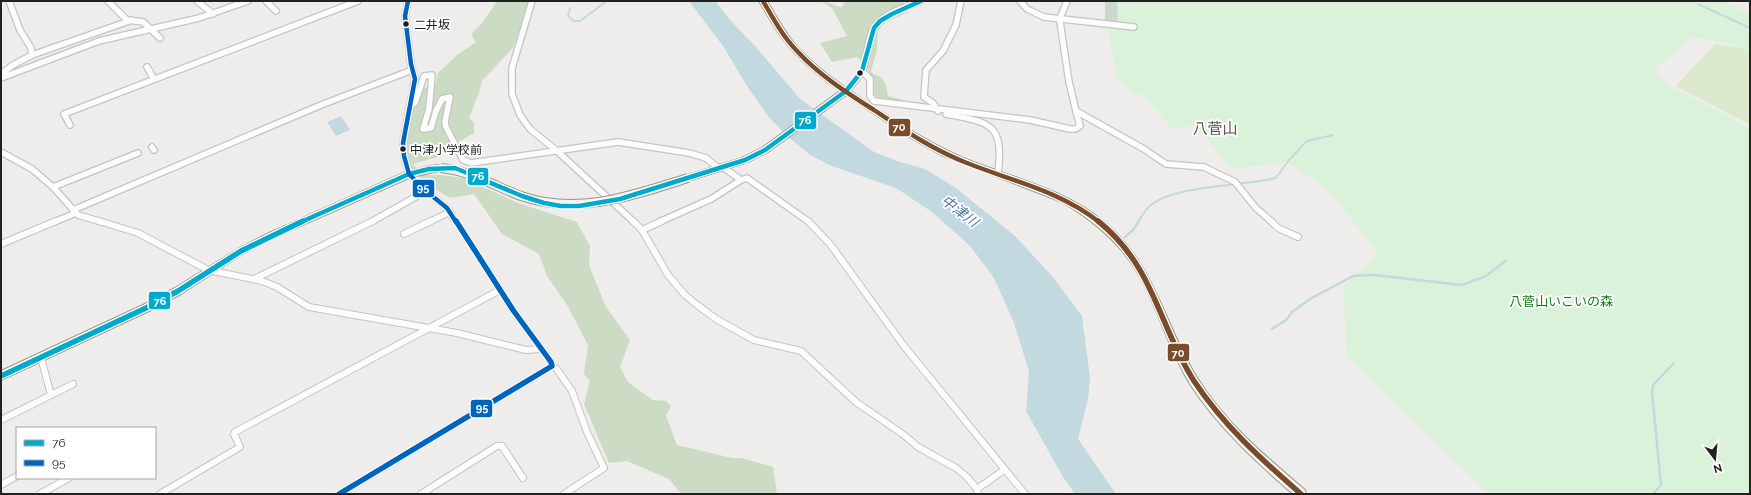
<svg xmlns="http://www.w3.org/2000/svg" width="1751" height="495" viewBox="0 0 1751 495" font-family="Raleway,'Noto Sans JP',sans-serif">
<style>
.grass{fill:#dde9cd}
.forest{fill:#ccdbc3}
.cemetery{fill:#cad9cb}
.park{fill:#dbf2da}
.water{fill:#c2d9df}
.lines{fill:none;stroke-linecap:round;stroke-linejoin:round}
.stream-far1{stroke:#c2d9df;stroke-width:2}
.stream{stroke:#c2d9df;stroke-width:2.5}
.street-far1-casing{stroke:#c5c4c3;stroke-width:8}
.street-casing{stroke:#c5c4c3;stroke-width:8}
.secondary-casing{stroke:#979884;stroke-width:2}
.street-far1{stroke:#fdfcfc;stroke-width:5.5}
.street{stroke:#fdfcfc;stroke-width:6}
.secondary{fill:#f3f3ed;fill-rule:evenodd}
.secondary-bridge-casing{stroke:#979884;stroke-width:10;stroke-linecap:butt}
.secondary-bridge{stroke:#f3f3ed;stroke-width:8}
.bus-1-far1-casing{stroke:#fff;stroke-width:7}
.bus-1-casing{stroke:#fff;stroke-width:8}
.bus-2-far1-casing{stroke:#fff;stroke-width:7}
.bus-2-casing{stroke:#fff;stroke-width:8}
.bus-3-far1-casing{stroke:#fff;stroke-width:7}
.bus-3-casing{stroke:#fff;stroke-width:8}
.bus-1-far1{stroke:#00a9ce;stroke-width:4.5}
.bus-1{stroke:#00a9ce;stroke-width:5.5}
.bus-2-far1{stroke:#0065bd;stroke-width:4.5}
.bus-2{stroke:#0065bd;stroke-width:5.5}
.bus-3-far1{stroke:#7a4b2a;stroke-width:4.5}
.bus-3{stroke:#7a4b2a;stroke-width:5.5}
.bus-dot{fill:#212121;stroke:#fff;stroke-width:1.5}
.labels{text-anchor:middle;stroke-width:3.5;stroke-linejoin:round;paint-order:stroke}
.bus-label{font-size:12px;fill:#212121;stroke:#fff;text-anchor:start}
.park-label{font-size:13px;fill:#16791c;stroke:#fff}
.water-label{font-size:14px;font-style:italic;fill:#4e779b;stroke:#fff}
.quarter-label{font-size:15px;fill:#545454;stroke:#fff}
.line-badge{stroke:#fff;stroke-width:1.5}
.badge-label{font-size:11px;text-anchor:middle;font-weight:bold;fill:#fff}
</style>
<rect width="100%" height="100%" fill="#efedeb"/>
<polygon class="grass" points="1715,44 1750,49 1750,125 1676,86"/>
<g class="forest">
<path d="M497,1H529L513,48L482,81L479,93L469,118L474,122V134C469,135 467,138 462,140C456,143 451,144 445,146L441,156L413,164L423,175H441L463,178L518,203L577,222L590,246L589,265L606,307L630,340L620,367L628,382L653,400L666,401L671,406L666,416L677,445L732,458H742L773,467L777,494H681L669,479L627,461L609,463L584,404L590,381L584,374L588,345L567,305L547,276L539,254L502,234L474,194L450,198C438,191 417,178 410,166C401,150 414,106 419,90L436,84L438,73L457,55L476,42L471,34L483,22Z"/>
<path d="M821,1C828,1 834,6 842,7L845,1H903L909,12L885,22L878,31L877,50L871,71C873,75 875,74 879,76C886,81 887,88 888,96L903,100L902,101L880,99L874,95C875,85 875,79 868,71V67L857,57L832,62L820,43L847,36L832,8Z"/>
</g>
<polygon class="cemetery" points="1105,1 1125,1 1125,23 1105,21"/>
<polygon class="park" points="1117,1 1724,1 1750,14 1750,52 1723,42 1693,37 1654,70 1667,85 1734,119 1750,130 1750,494 1489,494 1347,357 1343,286 1378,254 1328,189 1287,162 1232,169 1195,126 1172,129 1143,95 1132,94 1117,79 1107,25 1118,24"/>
<g class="water">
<polygon points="689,1 715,1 731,21 756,47 799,98 874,152 900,162 925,169 956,188 1015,236 1052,276 1082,316 1090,378 1088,399 1078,439 1116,494 1075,494 1063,477 1026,411 1029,371 1014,323 994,278 970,246 932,212 896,188 829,165 809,154 786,135 768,116 747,86 723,46"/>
<polygon points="341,116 350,130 336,136 327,122"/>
</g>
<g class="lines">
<g class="stream-far1">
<polyline points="1698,4 1750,28"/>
<polyline points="570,8 568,16 574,21 580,21 607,1"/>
<path d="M1138,222C1142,216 1145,210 1151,205C1175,185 1244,186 1276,178L1289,160L1307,141L1333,135"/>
</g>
<g class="stream">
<polyline points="1125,237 1133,230 1139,221"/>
<polyline points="1272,329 1286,320 1292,312 1310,299 1353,276 1374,275 1462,285 1486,276 1505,261"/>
<polyline points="1653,494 1661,485 1652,392 1653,385 1674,363"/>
</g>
<g class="street-far1-casing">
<g id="street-far1">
<polyline points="108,1 127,20 143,22 160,38"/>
<polyline points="197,1 213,14"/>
<polyline points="266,1 276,11"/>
<polyline points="408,1 405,16 411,64 415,79 403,143 404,156 409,174 426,191 447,208 456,222"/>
<polyline points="532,1 512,68 512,94 520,115 530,129 556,150 634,222"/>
<polyline points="1020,1 1027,9 1044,17 1134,27"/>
<polyline points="1067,1 1060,18 1060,22 1069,82 1076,111 1144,149 1166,164 1204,167 1235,182 1256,208 1272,222"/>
<polyline points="32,55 132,20"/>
<polyline points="147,67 154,79"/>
<polyline points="862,71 870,79 870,96 874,101 1030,120 1070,129 1075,129 1080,126 1076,111"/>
<polyline points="1,74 13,65 32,55 31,48 20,30 9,1"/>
<polyline points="1,78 99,41 199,18 248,1"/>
<path d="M846,91C852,84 860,77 863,69C869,53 866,34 879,22C890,11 907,7 921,1"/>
<polyline points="411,105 415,103 424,76 432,75 429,109 423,129 431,128 436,111 442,99 450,97 445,122 446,127 463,160 471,163 618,142 689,153 706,158 717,167 723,167 741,180 711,199 659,222"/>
<polyline points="938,111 933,103 924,97 926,70 943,51 956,25 961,1"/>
<path d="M946,114C990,123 1004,122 998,174"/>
<polyline points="70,125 64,114 358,1"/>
<polyline points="152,147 154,150"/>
<polyline points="1,152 32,169 53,187 78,215 102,222"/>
<polyline points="741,180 747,178 809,222"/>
<polyline points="53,187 138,153"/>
<polyline points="73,210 321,105 412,70"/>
<polyline points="54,222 76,213"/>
<polyline points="371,222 426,191"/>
<polyline points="429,222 450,212"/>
</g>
</g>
<g class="street-casing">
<g id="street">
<polyline points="99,221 138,233 208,270 262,281 277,287 309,307 457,333 526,350 541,349"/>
<polyline points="633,221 642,230"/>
<polyline points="662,221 642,230 668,275 685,295 696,304 716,319 754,340 801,351 856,402 904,435 918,447 956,468 967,477 977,489 978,494"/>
<polyline points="808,221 830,244 904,346 1025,494"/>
<polyline points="1271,221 1278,228 1298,237"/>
<polyline points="404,234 431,221"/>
<polyline points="1,244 56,221"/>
<polyline points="254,279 373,221"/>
<polyline points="41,358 51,395"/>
<polyline points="552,366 556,368 572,391 587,432 604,468 564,494"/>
<polyline points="1,420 73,384"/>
<polyline points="1,485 17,476"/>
<polyline points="977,489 1004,470"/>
<polyline points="40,494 69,478"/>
<polyline points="160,494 240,447 234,434 235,432 500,290"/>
<polyline points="339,494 552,366 551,362 513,310 456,221"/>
<polyline points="421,494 497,446 502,446 523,478"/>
</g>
</g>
<g class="secondary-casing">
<g id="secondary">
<path d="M759,1H767C776,17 786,34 798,48C818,70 845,87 869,104C902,125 935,147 971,161C1017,179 1066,190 1104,222C1154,263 1164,323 1196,376C1223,421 1265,456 1305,490L1306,494H1293C1255,461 1217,426 1190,384C1170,351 1160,315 1143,282C1125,247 1096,222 1062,202L941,155L909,137L846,95L768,152L748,162L688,181L685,180L684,178L685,176L742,158L762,148L840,91C824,80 808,67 795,53C780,38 770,19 759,1Z"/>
<polygon points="441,165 444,166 445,168 444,170 411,177 273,238 244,253 181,294 149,311 1,380 1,371 143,305 175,288 238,249 267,234 406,172 429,166"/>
</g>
</g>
<use href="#street-far1" class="street-far1"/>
<use href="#street" class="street"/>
<use href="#secondary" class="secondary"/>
<g class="secondary-bridge-casing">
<path id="secondary-bridge" d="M441,168C471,171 494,186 521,196C578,216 634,195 688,178"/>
</g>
<use href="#secondary-bridge" class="secondary-bridge"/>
<g class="bus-1-far1-casing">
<polyline id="bus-1-far1" points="301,222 409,174 429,169 455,168 522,196 544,203 561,206 579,206 620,199 745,160 765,150 846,91 862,71 874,28 880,21 892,14 921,1"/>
</g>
<g class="bus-1-casing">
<polyline id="bus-1" points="1,376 146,308 178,291 241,251 303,221"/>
</g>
<g class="bus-2-far1-casing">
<polyline id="bus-2-far1" points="408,1 405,16 411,64 415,79 403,143 404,156 409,174 426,191 447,208 456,222"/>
</g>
<g class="bus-2-casing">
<polyline id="bus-2" points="339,494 552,366 551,362 513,310 456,221"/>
</g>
<g class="bus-3-far1-casing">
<path id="bus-3-far1" d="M763,1C773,18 783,37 797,51C819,75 847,93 874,110C904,130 933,150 967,163C1012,181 1060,191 1099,222"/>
</g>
<g class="bus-3-casing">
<path id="bus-3" d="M1098,221C1155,267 1158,325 1194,381C1223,425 1262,460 1301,494"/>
</g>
<use href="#bus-1-far1" class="bus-1-far1"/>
<use href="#bus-1" class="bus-1"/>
<use href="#bus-2-far1" class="bus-2-far1"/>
<use href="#bus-2" class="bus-2"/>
<use href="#bus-3-far1" class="bus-3-far1"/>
<use href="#bus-3" class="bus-3"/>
</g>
<g class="bus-dot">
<circle cx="406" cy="24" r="3.5"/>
<circle cx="860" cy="73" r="3.5"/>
<circle cx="403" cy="149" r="3.5"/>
</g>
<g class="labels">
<g class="bus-label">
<text x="414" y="29">二井坂</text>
<text x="410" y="154">中津小学校前</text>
</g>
<g class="park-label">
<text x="1561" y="306">八菅山いこいの森</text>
</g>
<g class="water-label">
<text transform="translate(960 211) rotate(37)" y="5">中津川</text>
</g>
<g class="quarter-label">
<text x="1215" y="134">八菅山</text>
</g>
</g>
<g class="line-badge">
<rect x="794" y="111" width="23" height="19" rx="4" fill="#00a9ce"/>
<rect x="888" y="118" width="23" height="19" rx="4" fill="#7a4b2a"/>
<rect x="467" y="167" width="22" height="19" rx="4" fill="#00a9ce"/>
<rect x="412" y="179" width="23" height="19" rx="4" fill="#0065bd"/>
<rect x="148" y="291" width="23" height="19" rx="4" fill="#00a9ce"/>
<rect x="1167" y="343" width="23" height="19" rx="4" fill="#7a4b2a"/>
<rect x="470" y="399" width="23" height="19" rx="4" fill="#0065bd"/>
</g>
<g class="badge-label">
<text x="805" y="124">76</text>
<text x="899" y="131">70</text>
<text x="478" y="180">76</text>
<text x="423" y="192">95</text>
<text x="160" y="305">76</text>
<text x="1178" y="357">70</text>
<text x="482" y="412">95</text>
</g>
<rect width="1751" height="495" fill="none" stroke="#212121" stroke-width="4"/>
<rect x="16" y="427" width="140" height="52" fill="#ffffff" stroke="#a6a6a6"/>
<rect x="24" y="440" width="20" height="6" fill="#00a9ce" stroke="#a6a6a6"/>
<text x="52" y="447" font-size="12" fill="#212121">76</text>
<rect x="24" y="460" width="20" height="6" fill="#0065bd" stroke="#a6a6a6"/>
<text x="52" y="467" font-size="12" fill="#212121">95</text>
<g transform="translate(1715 459) rotate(164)" stroke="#ffffff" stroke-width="3" paint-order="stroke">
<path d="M0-3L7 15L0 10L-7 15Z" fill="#212121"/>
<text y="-6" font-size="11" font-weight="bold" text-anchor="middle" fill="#212121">N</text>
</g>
</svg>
